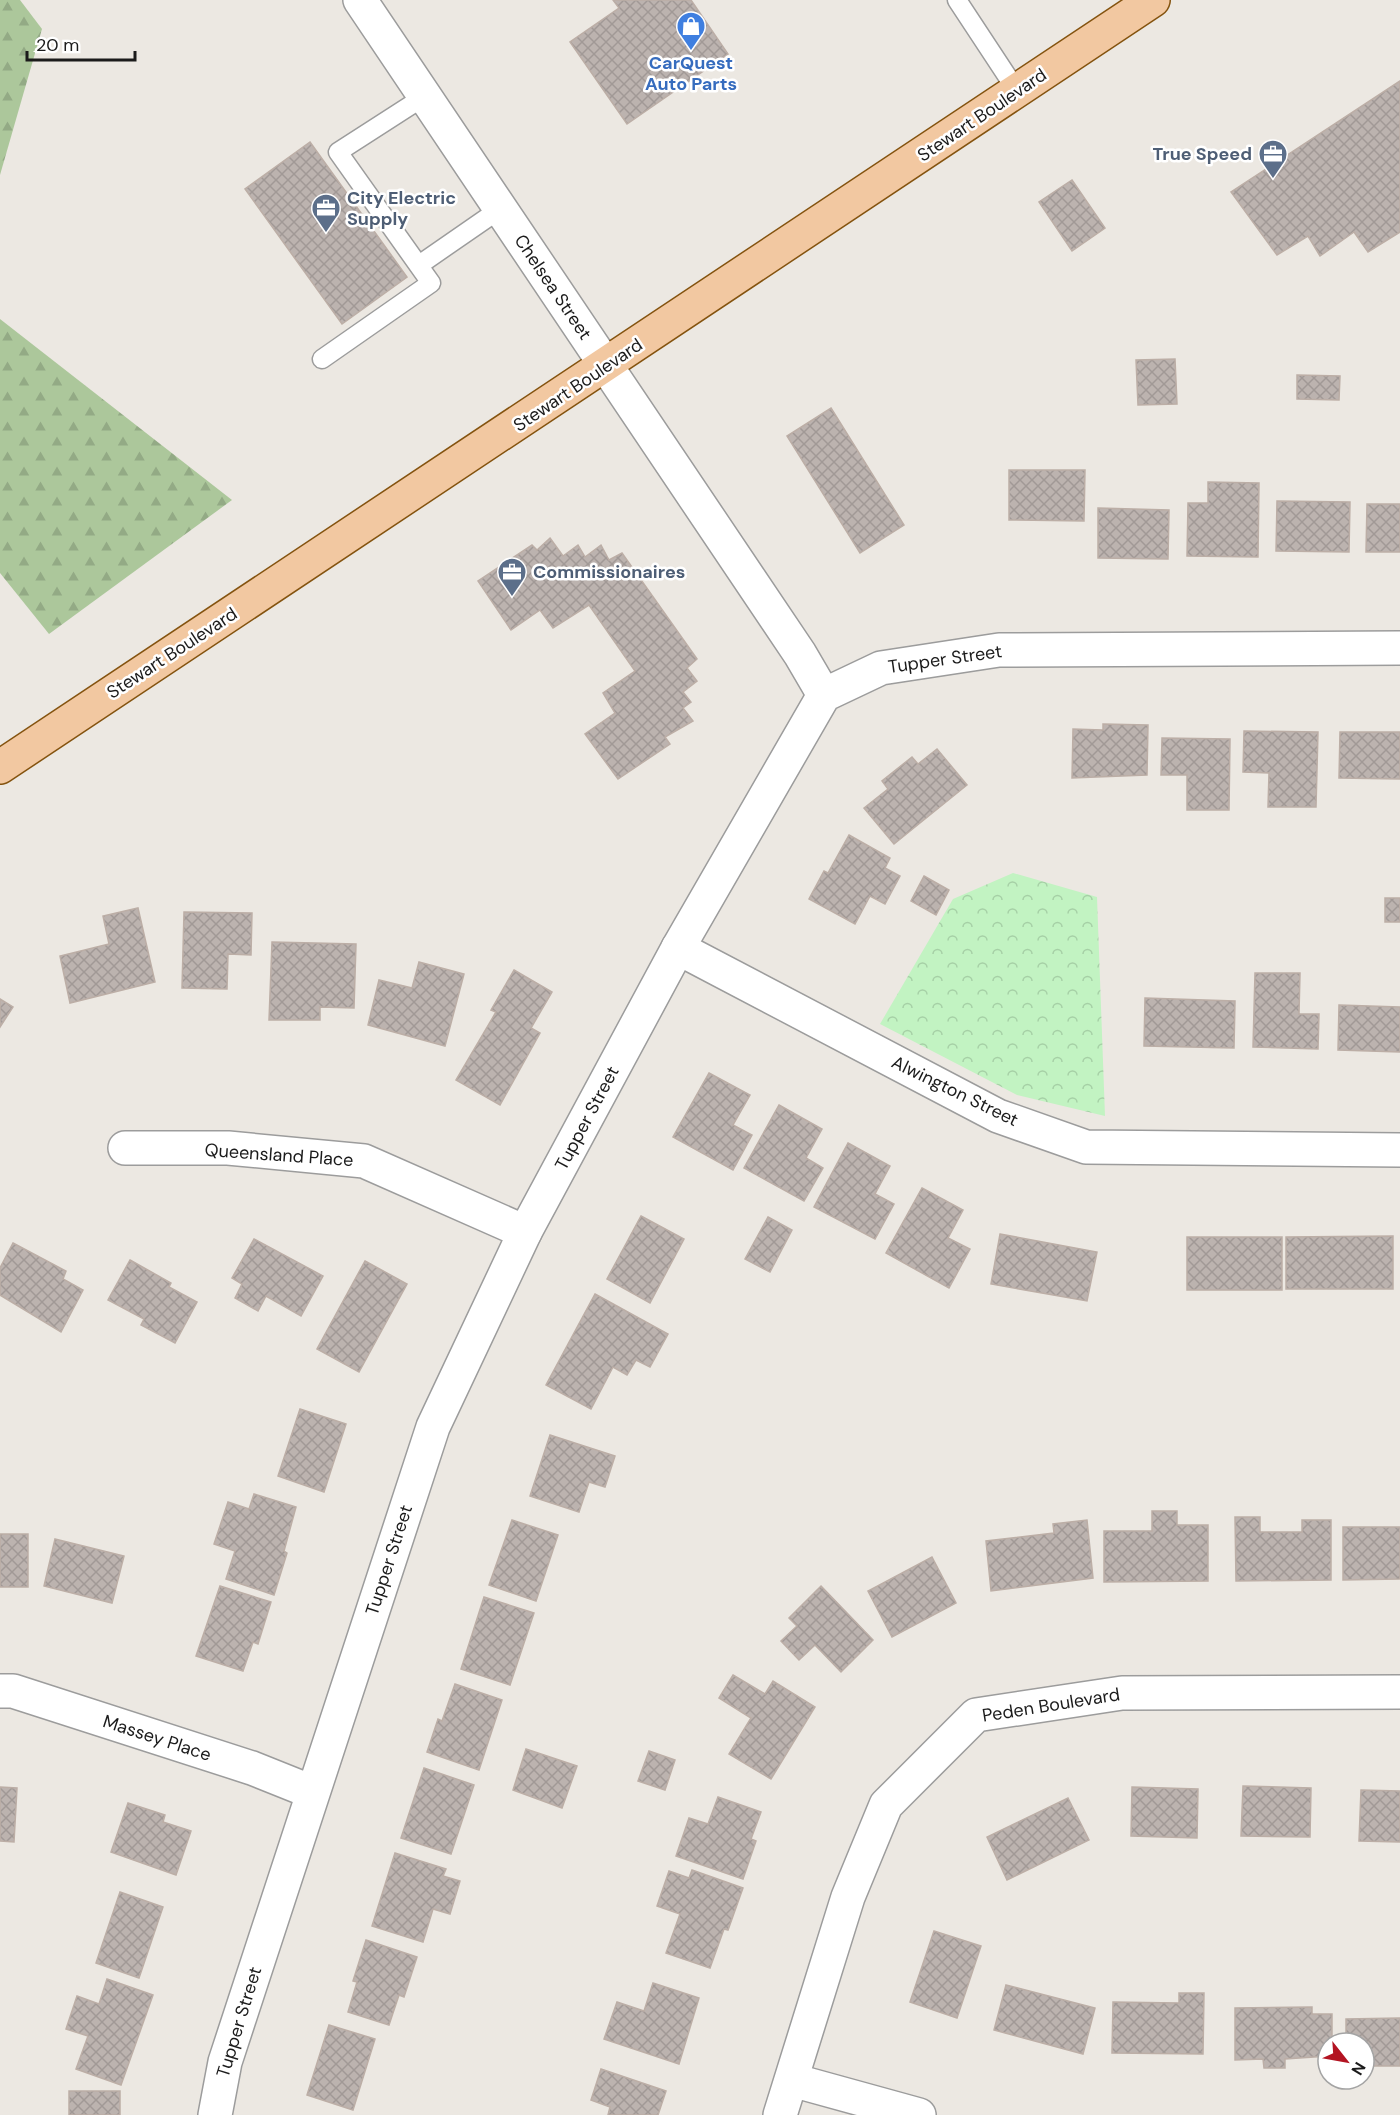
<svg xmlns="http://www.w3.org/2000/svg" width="1400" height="2115" viewBox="0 0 1400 2115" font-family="'DM Sans',sans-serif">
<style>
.forest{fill:url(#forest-firs)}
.park{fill:url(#park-crowns)}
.building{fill:url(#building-cross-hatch);stroke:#bcaea6;stroke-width:1.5}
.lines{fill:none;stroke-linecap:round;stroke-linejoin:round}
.service-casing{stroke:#9c9c9c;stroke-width:21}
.minor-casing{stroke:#9c9c9c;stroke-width:36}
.primary-casing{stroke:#84530f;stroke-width:36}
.service{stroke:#fff;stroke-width:18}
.minor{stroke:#fff;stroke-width:33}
.primary{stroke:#f2c8a1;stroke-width:33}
.labels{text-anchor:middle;stroke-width:5;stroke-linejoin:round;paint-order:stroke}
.shop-label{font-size:18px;font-weight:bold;fill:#366cbe;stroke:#fff}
.street-label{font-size:18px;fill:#1b1b1b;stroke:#fff}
.service-label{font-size:18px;font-weight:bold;fill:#4e5e75;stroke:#fff;text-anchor:start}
</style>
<defs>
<pattern id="forest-firs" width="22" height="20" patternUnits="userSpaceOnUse" patternTransform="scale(1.5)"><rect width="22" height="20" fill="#acc79b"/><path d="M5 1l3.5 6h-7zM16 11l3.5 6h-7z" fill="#93aa85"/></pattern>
<pattern id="park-crowns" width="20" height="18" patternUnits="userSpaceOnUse" patternTransform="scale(1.5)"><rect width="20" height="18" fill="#c2f3c2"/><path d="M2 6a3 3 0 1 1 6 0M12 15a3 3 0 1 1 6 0" fill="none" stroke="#a6d0a6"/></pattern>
<pattern id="building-cross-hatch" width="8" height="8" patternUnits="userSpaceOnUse" patternTransform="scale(1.5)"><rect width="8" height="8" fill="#bcb3af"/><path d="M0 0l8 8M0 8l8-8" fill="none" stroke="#a19996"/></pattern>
</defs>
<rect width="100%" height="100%" fill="#ece8e2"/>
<g class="forest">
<polygon points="0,0 20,0 42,29 0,175"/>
<polygon points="0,319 232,500 49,634 0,573"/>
</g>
<polygon class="park" points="1013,873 1097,897 1105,1116 1017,1095 880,1024 953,899"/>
<g class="building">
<polygon points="613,0 691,0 728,54 627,124 570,42 619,8"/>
<polygon points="1400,81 1400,232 1368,252 1354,232 1320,256 1308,236 1277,255 1231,192"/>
<polygon points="310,142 407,277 342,324 245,189"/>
<polygon points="1072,180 1105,228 1072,251 1039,202"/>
<polygon points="1175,359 1177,404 1138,405 1136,360"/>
<polygon points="1297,375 1340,376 1339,400 1297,399"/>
<polygon points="831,408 904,525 860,553 787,436"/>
<polygon points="1009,470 1085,470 1084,521 1009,520"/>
<polygon points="1208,482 1259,483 1258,557 1187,556 1188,503 1208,503"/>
<polygon points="1277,501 1350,502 1349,552 1276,551"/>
<polygon points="1367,504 1400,504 1400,552 1366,552"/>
<polygon points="1098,508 1169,510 1168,559 1098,558"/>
<polygon points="550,538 563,556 578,545 585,557 601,545 609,560 622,553 697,659 687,668 697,681 683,692 691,702 683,708 693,721 665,737 670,744 618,779 585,734 615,713 603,693 635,671 589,605 553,628 540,610 511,630 478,581 532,545 537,550"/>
<polygon points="1103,724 1148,725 1147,775 1072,778 1073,729 1103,730"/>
<polygon points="1244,731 1318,732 1316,807 1268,807 1269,773 1243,772"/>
<polygon points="1340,732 1400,732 1400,779 1339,778"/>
<polygon points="1162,738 1230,739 1229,810 1187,810 1187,775 1161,775"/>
<polygon points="937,749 967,785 894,844 864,808 888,789 882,781 912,757 918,764"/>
<polygon points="849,835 890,858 885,868 900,876 885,904 870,896 855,924 809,899 824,871 828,873"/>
<polygon points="924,876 949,890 936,915 911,901"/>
<rect x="1385" y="898" width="15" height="24"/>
<polygon points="138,908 155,982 70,1003 60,956 109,944 103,916"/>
<polygon points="184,912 252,913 251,955 228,954 227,989 182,988"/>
<polygon points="272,942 356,944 354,1008 320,1007 320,1020 269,1020"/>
<polygon points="419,962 464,974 445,1046 368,1025 379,980 412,988"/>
<polygon points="514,970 552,992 531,1028 540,1033 500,1105 456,1080 496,1012 491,1010"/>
<polygon points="1255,973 1300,973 1299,1014 1319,1014 1318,1049 1253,1047"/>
<polygon points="1145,998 1235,1001 1234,1048 1144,1046"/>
<polygon points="0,999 13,1007 0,1027"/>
<polygon points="1339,1005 1400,1007 1400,1052 1338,1050"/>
<polygon points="709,1073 750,1095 733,1125 752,1135 733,1170 673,1137"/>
<polygon points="779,1105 822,1129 806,1158 823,1168 804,1201 744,1168"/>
<polygon points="848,1143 890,1166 875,1194 894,1204 875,1239 814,1207"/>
<polygon points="922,1188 963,1210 948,1238 970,1249 949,1288 886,1253"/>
<polygon points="641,1216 684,1239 650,1303 607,1279"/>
<polygon points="768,1217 792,1230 770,1272 745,1259"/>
<polygon points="1000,1234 1097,1252 1087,1301 991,1284"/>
<polygon points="1393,1236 1393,1289 1286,1289 1286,1237"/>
<rect x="1187" y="1237" width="95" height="53"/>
<polygon points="254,1239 323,1276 301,1316 266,1296 258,1311 235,1298 242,1284 232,1278"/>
<polygon points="13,1243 66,1271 63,1279 83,1290 61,1332 0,1295 0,1268"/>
<polygon points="130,1260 171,1283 169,1287 197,1302 175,1343 141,1325 144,1319 108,1300"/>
<polygon points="365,1261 407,1284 359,1372 317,1349"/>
<polygon points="595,1294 668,1334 650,1367 636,1360 627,1375 613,1367 591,1409 546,1385"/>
<polygon points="300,1409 346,1424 324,1492 278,1476"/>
<polygon points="550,1435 615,1456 605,1487 589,1482 579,1512 530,1496"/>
<polygon points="254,1494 296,1507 284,1551 287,1553 274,1595 226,1579 235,1551 214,1544 228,1502 249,1509"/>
<polygon points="1152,1511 1177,1511 1177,1525 1208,1525 1208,1581 1104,1582 1104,1531 1152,1531"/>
<polygon points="1235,1517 1260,1517 1260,1532 1302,1532 1302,1520 1331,1520 1331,1580 1236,1581"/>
<polygon points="512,1520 558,1535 536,1601 489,1585"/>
<polygon points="1087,1520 1093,1578 991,1591 986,1541 1054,1533 1053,1524"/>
<polygon points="1343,1527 1400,1527 1400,1579 1343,1580"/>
<rect x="0" y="1534" width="28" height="53"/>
<polygon points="55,1539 124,1556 112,1603 44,1586"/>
<polygon points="932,1557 956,1603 892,1637 868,1591"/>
<polygon points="220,1586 271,1602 258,1644 253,1642 243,1671 196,1656"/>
<polygon points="821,1586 873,1640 841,1672 815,1645 799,1660 781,1641 797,1626 789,1618"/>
<polygon points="484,1597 534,1613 510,1685 461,1669"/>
<polygon points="733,1675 765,1694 773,1681 815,1707 771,1779 729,1754 751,1718 719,1698"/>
<polygon points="455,1684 502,1700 479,1770 427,1752 438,1719 442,1721"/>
<polygon points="526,1749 577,1766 562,1808 513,1790"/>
<polygon points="649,1751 675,1760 665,1790 638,1781"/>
<polygon points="424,1768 474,1785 451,1854 401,1838"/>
<polygon points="1243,1786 1311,1788 1310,1837 1241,1836"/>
<polygon points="0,1787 17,1788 14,1842 0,1841"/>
<polygon points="1132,1787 1198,1789 1197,1838 1131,1836"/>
<polygon points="1361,1790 1400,1791 1400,1842 1359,1841"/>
<polygon points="718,1797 761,1812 751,1839 756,1841 743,1879 676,1856 689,1818 708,1824"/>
<polygon points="1068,1798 1089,1840 1007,1880 987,1837"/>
<polygon points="128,1803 165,1815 163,1822 191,1831 176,1875 111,1852"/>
<polygon points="395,1853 446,1869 443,1876 460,1881 450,1914 433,1909 423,1942 372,1926"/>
<polygon points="692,1870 743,1888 728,1930 724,1929 710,1968 666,1953 680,1914 657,1906 669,1871 689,1878"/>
<polygon points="120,1892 163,1907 139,1978 96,1963"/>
<polygon points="934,1931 981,1946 957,2018 910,2002"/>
<polygon points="366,1940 417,1957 404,1997 399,1995 389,2025 348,2012 357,1982 353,1981"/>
<polygon points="107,1979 153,1995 121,2085 76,2069 88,2036 66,2029 77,1996 99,2004"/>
<polygon points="653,1983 699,1998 679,2064 604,2039 617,2002 644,2011"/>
<polygon points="1006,1985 1095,2008 1083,2054 994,2030"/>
<polygon points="1179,1993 1204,1993 1203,2054 1112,2053 1113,2002 1179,2003"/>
<polygon points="1312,2007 1312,2014 1332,2014 1332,2043 1328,2043 1328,2056 1285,2059 1285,2068 1264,2068 1263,2059 1235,2060 1235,2008"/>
<polygon points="1400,2018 1400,2066 1364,2066 1364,2043 1346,2043 1346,2019"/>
<polygon points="329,2025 375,2039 353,2110 307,2095"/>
<polygon points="601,2069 666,2091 658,2115 608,2115 610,2107 591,2100"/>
<rect x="69" y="2091" width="51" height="24"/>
</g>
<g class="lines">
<g class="service-casing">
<g id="service">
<polyline points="957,0 1017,91"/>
<polyline points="419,265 500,209"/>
<polyline points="322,359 431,283 338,152 425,96"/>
</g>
</g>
<g class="minor-casing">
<g id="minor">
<polyline points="360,0 800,654 824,695"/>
<polyline points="678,948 998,1116 1086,1147 1400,1150"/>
<polyline points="125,1148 228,1148 364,1161 525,1232"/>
<polyline points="0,1691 13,1691 252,1768 312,1792"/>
<polyline points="792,2080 919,2115"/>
<polyline points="215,2115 225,2062 433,1427 525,1232 678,948 824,695 881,668 999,650 1400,648"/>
<polyline points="780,2115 848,1897 886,1805 976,1715 1122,1693 1400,1692"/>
</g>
</g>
<g class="primary-casing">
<polyline id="primary" points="0,767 1153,0"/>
</g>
<use href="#service" class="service"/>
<use href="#minor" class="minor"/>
<use href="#primary" class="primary"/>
</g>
<defs>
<g id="shop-pin" transform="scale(1.5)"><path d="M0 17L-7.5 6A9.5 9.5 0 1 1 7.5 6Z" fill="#3f7fe0" stroke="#fff"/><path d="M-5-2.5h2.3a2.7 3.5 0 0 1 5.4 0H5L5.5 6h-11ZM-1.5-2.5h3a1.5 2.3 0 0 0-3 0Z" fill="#fff"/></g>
<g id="office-pin" transform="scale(1.5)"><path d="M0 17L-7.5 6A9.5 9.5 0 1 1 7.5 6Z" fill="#5c6f8a" stroke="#fff"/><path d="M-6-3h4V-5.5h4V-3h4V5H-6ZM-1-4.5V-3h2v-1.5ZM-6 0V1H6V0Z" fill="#fff"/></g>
</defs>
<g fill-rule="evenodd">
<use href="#shop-pin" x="691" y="26"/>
<use href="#office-pin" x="1273" y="154"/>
<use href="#office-pin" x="326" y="208"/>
<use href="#office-pin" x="512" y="572"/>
</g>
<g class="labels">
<g class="shop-label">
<text x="691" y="69">CarQuest<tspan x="691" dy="21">Auto Parts</tspan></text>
</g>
<g class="street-label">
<text transform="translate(982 115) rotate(-34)" y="6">Stewart Boulevard</text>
<text transform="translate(553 287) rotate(56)" y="6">Chelsea Street</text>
<text transform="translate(578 385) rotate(-34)" y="6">Stewart Boulevard</text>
<text transform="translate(172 653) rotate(-33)" y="6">Stewart Boulevard</text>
<text transform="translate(945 659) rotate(-8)" y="6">Tupper Street</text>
<text transform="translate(955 1091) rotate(26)" y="6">Alwington Street</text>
<text transform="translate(587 1118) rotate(-62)" y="6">Tupper Street</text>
<text transform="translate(279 1155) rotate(4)" y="6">Queensland Place</text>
<text transform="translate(389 1560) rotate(-72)" y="6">Tupper Street</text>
<text transform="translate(1051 1705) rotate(-9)" y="6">Peden Boulevard</text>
<text transform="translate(157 1738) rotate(18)" y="6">Massey Place</text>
<text transform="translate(239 2022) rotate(-73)" y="6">Tupper Street</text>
</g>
<g class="service-label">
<text x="1252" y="160" text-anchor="end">True Speed</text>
<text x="347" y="204">City Electric<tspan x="347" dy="21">Supply</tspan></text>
<text x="533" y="578">Commissionaires</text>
</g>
</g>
<g transform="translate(1346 2061) rotate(121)"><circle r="28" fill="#ffffff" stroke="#a4a4a4" stroke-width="1.5"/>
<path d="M0-4.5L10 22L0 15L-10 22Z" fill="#b31422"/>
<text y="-9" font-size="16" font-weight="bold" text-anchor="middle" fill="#1b1b1b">N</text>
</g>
<path d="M27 51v9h108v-9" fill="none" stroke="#1b1b1b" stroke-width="3"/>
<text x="36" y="51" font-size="18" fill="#1b1b1b" stroke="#ffffff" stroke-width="4.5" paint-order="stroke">20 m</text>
</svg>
